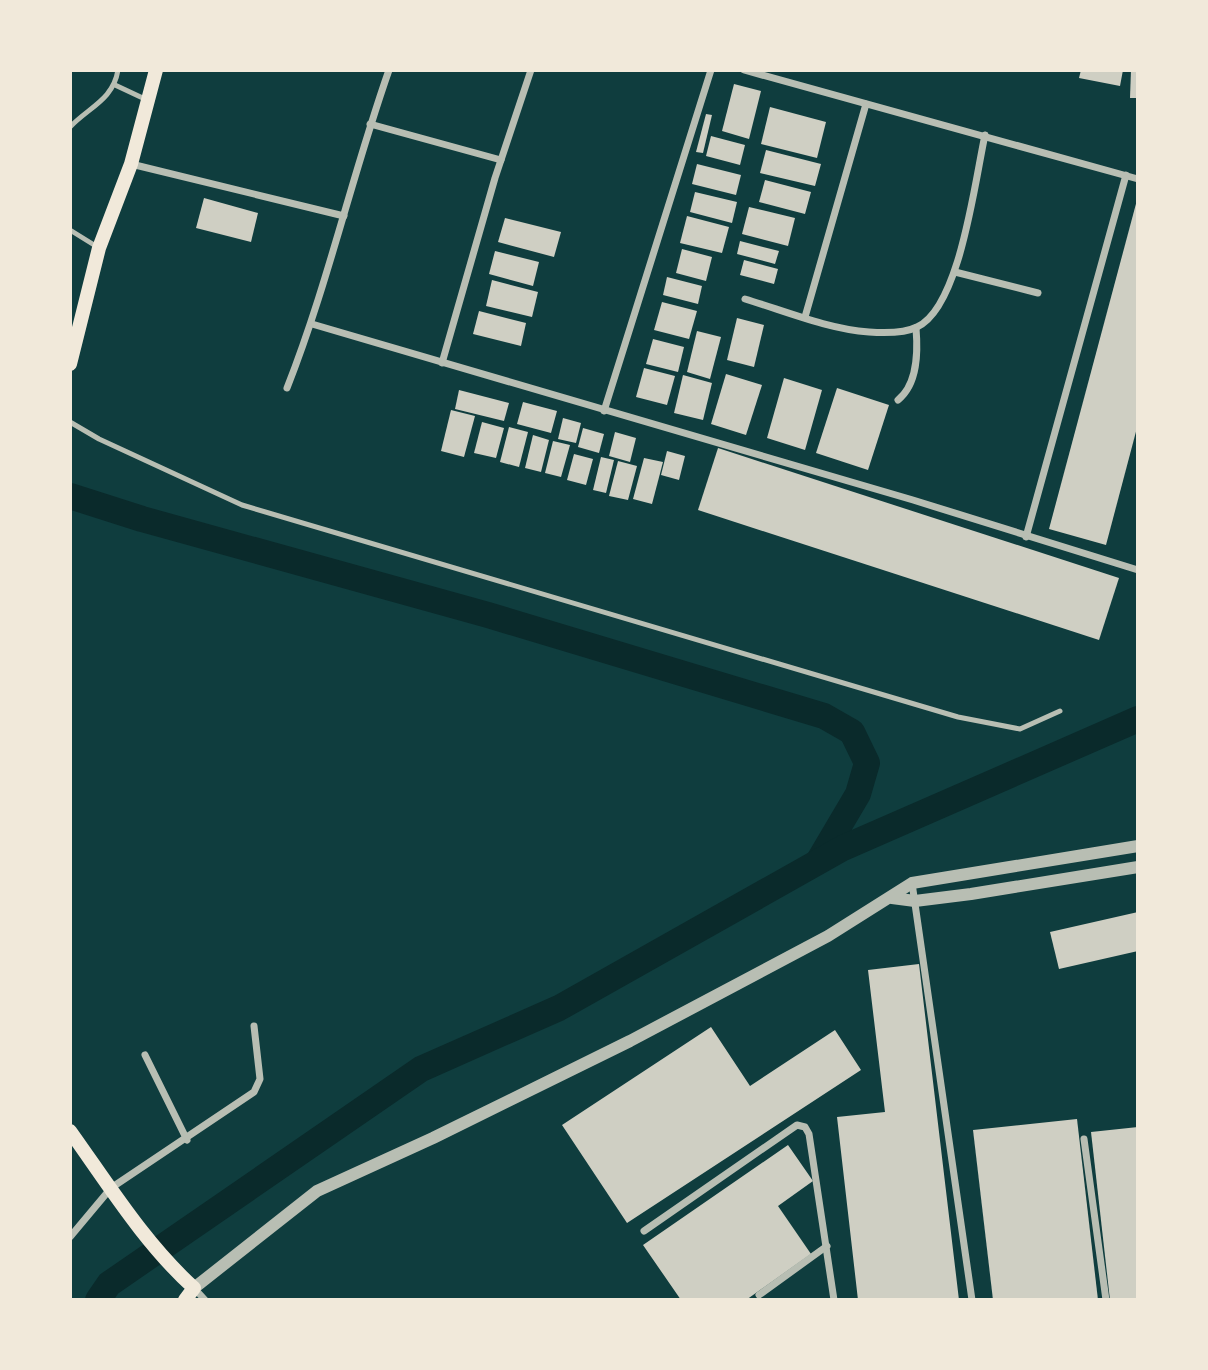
<svg xmlns="http://www.w3.org/2000/svg" width="1208" height="1370" viewBox="0 0 1208 1370" font-family="'Public Sans',sans-serif">
<style>
.lines{fill:none;stroke-linecap:round;stroke-linejoin:round}
.canal{stroke:#0a2a2b;stroke-width:26}
.building{fill:#cfcfc3}
.service{stroke:#b8beb3;stroke-width:5}
.minor{stroke:#b8beb3;stroke-width:7}
.tertiary{stroke:#b8beb3;stroke-width:12}
.secondary{stroke:#f1e9da;stroke-width:14}
</style>
<rect width="100%" height="100%" fill="#0f3d3e"/>
<g class="lines">
<g class="canal">
<polyline points="70,496 142,519 488,615 824,716 852,732 867,763 858,794 819,860"/>
<polyline points="98,1300 109,1284 421,1069 559,1008 843,848 1138,719"/>
</g>
</g>
<g class="building">
<polygon points="1081,70 1123,70 1120,86 1079,78"/>
<polygon points="1131,70 1138,70 1138,98 1130,98"/>
<polygon points="734,84 761,91 749,139 722,131"/>
<polygon points="770,107 826,122 817,158 761,144"/>
<polygon points="706,114 712,115 703,153 696,152"/>
<polygon points="711,136 745,145 740,165 706,156"/>
<polygon points="766,150 821,164 815,186 760,173"/>
<polygon points="697,164 741,175 736,195 692,184"/>
<polygon points="765,180 811,192 805,214 759,202"/>
<polygon points="695,192 737,202 732,223 690,212"/>
<polygon points="204,198 258,213 251,242 196,228"/>
<polygon points="1137,200 1138,424 1106,545 1049,529"/>
<polygon points="749,207 795,218 788,246 742,234"/>
<polygon points="687,216 729,227 722,253 680,243"/>
<polygon points="505,218 561,232 554,257 498,242"/>
<polygon points="740,241 779,251 775,264 737,254"/>
<polygon points="682,249 712,257 706,281 676,273"/>
<polygon points="495,251 539,262 533,286 489,274"/>
<polygon points="744,260 778,269 774,284 740,275"/>
<polygon points="667,277 702,286 698,304 663,295"/>
<polygon points="492,280 538,292 532,317 486,306"/>
<polygon points="662,302 697,311 689,339 654,330"/>
<polygon points="479,311 526,323 521,346 473,334"/>
<polygon points="737,318 764,325 754,367 727,360"/>
<polygon points="697,331 721,337 710,379 687,372"/>
<polygon points="653,339 684,347 678,372 646,364"/>
<polygon points="644,368 675,376 667,405 636,397"/>
<polygon points="726,374 762,385 746,435 711,424"/>
<polygon points="683,375 712,383 703,420 674,413"/>
<polygon points="784,378 822,390 805,450 767,438"/>
<polygon points="837,388 889,405 868,470 816,453"/>
<polygon points="459,390 509,403 504,421 455,409"/>
<polygon points="523,402 557,411 551,433 517,424"/>
<polygon points="451,410 475,416 464,457 441,451"/>
<polygon points="563,418 581,423 576,443 558,439"/>
<polygon points="482,422 504,428 496,458 474,453"/>
<polygon points="509,427 528,432 519,467 500,462"/>
<polygon points="583,428 604,434 599,453 578,447"/>
<polygon points="615,432 636,438 630,462 609,456"/>
<polygon points="533,435 549,440 541,472 525,468"/>
<polygon points="553,441 570,445 561,477 545,473"/>
<polygon points="718,448 1119,578 1099,640 698,510"/>
<polygon points="667,451 685,456 679,480 661,475"/>
<polygon points="574,454 593,459 586,485 567,480"/>
<polygon points="601,457 614,460 606,493 593,490"/>
<polygon points="644,458 663,462 652,504 633,499"/>
<polygon points="618,461 637,466 628,500 609,496"/>
<polygon points="1138,912 1138,951 1059,969 1050,932"/>
<polygon points="919,964 959,1300 858,1300 837,1117 885,1112 868,970"/>
<polygon points="711,1027 750,1086 835,1030 861,1070 627,1223 562,1125"/>
<polygon points="1077,1119 1098,1300 993,1300 973,1130"/>
<polygon points="1138,1127 1138,1300 1110,1300 1091,1132"/>
<polygon points="788,1145 813,1181 778,1206 811,1254 746,1300 681,1300 643,1245"/>
</g>
<g class="lines">
<g class="service">
<polyline points="115,85 147,100"/>
<path d="M70,127C89,107 113,100 118,70"/>
<polyline points="70,230 99,248"/>
<polyline points="70,422 99,439 242,505 958,717 1020,729 1060,711"/>
</g>
<g class="minor">
<polyline points="744,70 1138,179"/>
<polyline points="370,124 501,160"/>
<polyline points="131,164 344,216"/>
<polyline points="955,272 1038,293"/>
<path d="M745,299C785,311 828,329 869,332C883,333 905,333 917,327C960,308 975,180 985,135"/>
<polyline points="805,317 866,104"/>
<polyline points="312,324 913,500 1138,570"/>
<polyline points="442,363 495,178 531,70"/>
<path d="M287,388C328,284 352,175 389,70"/>
<path d="M898,400C918,384 918,352 916,328"/>
<polyline points="604,411 711,70"/>
<polyline points="1026,537 1126,175"/>
<polyline points="912,883 972,1300"/>
<polyline points="145,1055 187,1140"/>
<polyline points="1084,1139 1106,1300"/>
<polyline points="644,1231 797,1125 805,1127 809,1134 834,1300"/>
<polyline points="70,1237 111,1188 254,1092 260,1079 254,1026"/>
<polyline points="194,1288 205,1300"/>
<polyline points="759,1295 827,1246"/>
</g>
<g class="tertiary">
<polyline points="892,898 915,901 971,894 1138,867"/>
<polyline points="194,1288 317,1191 433,1138 630,1041 828,936 912,883 1138,846"/>
</g>
<g class="secondary">
<polyline points="70,364 99,248 131,164 156,70"/>
<path d="M70,1131C108,1184 145,1244 194,1288L185,1300"/>
</g>
</g>
<rect width="1208" height="1370" fill="none" stroke="#f1e9da" stroke-width="144"/>
</svg>
